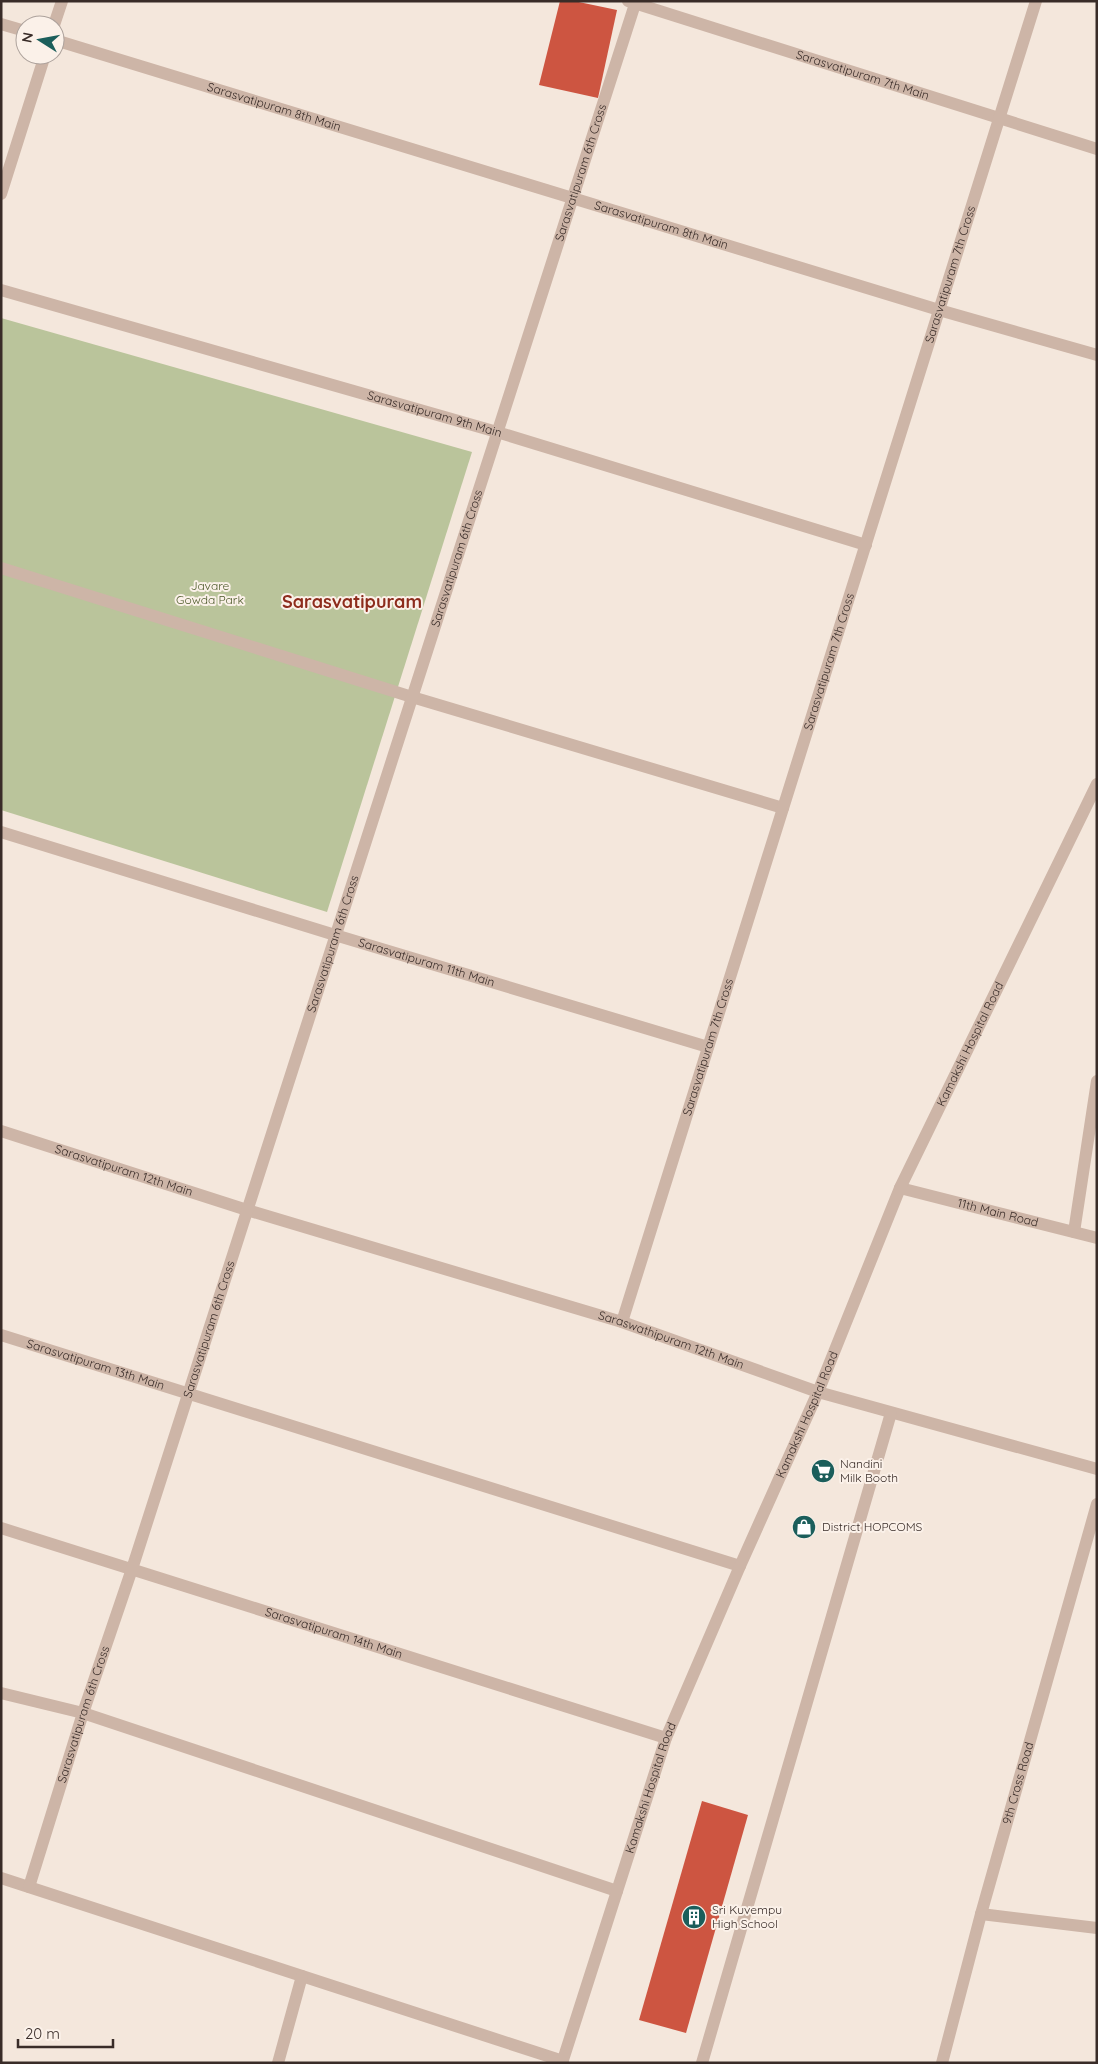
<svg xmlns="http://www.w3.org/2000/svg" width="1098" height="2064" viewBox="0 0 1098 2064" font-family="Quicksand,sans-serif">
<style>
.green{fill:#bac49b}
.building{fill:#cd5541}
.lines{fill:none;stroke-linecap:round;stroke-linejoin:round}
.minor{stroke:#cdb5a7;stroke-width:12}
.tertiary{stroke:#cdb5a7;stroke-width:12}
.labels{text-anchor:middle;stroke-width:4;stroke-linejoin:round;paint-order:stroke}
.street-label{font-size:12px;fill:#392c28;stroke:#fbf1e9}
.park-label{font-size:12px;fill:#4c592a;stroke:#fbf1e9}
.poi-label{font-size:12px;fill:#392c28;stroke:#fbf1e9;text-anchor:start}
.district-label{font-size:18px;font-weight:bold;fill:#8d2c1c;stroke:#fbf1e9}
</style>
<rect width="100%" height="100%" fill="#f4e7dc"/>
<polygon class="green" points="1,318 472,452 327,912 1,810"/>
<g class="building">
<polygon points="560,1 574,1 617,10 598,98 539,85"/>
<polygon points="702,1801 748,1815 686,2033 639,2020"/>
</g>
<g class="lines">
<g class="minor">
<path id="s1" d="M628,1L1097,149"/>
<polyline points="1,24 25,31"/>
<path id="s2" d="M55,40L939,310L1097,355"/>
<path id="s3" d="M1,290L497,432L866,545"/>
<polyline points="1,568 412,697 783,808"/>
<path id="s4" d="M1,832L335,935L708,1047"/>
<path id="s5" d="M1,1131L247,1210L622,1322L818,1392L1097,1469"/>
<path id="s6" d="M900,1188L1097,1238"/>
<polyline points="1074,1232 1097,1081"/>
<path id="s7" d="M622,1322L1036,1"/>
<path id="s8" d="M1,1335L740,1566"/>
<path id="s9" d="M1,1528L666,1738"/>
<polyline points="1,1693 83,1713 617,1891"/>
<polyline points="1,1878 563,2061"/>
<path id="s10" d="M29,1887L83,1713L132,1569L636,1"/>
<polyline points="981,1914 1097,1928"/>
<polyline points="278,2063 302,1976"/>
<path id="s11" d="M562,2063L666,1738L740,1566L818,1392L900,1188L1097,784"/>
<polyline points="702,2063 891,1413"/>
<path id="s12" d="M942,2063L981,1914L1097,1504"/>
</g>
<g class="tertiary">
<polyline points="54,25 62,1"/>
<polyline points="1,194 45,55"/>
</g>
</g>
<defs>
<g id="supermarket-disc" transform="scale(1.25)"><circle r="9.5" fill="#1b5e5b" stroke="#fbf1e9"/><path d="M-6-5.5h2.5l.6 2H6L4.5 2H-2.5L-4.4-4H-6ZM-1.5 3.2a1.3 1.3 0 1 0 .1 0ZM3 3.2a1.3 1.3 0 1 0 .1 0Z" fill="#fff"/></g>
<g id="shop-disc" transform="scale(1.25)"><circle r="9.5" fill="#1b5e5b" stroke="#fbf1e9"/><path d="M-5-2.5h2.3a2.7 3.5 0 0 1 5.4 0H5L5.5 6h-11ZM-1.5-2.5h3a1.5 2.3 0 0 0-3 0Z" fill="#fff"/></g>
<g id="building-disc" transform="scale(1.25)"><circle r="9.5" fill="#1b5e5b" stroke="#fbf1e9"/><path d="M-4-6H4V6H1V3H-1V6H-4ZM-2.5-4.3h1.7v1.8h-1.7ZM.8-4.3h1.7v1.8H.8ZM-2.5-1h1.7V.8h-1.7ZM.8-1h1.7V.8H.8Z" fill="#fff"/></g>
</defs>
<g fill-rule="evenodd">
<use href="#supermarket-disc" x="823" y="1471"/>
<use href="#shop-disc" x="804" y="1527"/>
<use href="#building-disc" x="694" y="1917"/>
</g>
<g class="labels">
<g class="street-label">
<text dy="4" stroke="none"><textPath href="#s1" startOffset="246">Sarasvatipuram 7th Main</textPath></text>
<text dy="4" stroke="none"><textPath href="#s2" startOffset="229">Sarasvatipuram 8th Main</textPath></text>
<text dy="4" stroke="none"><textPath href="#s10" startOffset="1801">Sarasvatipuram 6th Cross</textPath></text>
<text dy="4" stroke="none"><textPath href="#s2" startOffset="634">Sarasvatipuram 8th Main</textPath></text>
<text dy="4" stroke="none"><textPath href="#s7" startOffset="1098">Sarasvatipuram 7th Cross</textPath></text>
<text dy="4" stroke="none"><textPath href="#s3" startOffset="451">Sarasvatipuram 9th Main</textPath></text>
<text dy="4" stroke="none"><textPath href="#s10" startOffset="1396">Sarasvatipuram 6th Cross</textPath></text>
<text dy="4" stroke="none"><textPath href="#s7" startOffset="692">Sarasvatipuram 7th Cross</textPath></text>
<text dy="4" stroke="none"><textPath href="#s10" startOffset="991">Sarasvatipuram 6th Cross</textPath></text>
<text dy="4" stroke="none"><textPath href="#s4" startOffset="445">Sarasvatipuram 11th Main</textPath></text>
<text dy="4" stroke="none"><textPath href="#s11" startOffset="1099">Kamakshi Hospital Road</textPath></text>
<text dy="4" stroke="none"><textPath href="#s7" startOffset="288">Sarasvatipuram 7th Cross</textPath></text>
<text dy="4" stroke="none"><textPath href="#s5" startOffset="129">Sarasvatipuram 12th Main</textPath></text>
<text dy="4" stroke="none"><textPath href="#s6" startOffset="101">11th Main Road</textPath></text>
<text dy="4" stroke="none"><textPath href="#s10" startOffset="586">Sarasvatipuram 6th Cross</textPath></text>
<text dy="4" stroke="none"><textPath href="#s5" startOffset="702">Saraswathipuram 12th Main</textPath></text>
<text dy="4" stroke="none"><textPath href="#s8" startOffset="99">Sarasvatipuram 13th Main</textPath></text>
<text dy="4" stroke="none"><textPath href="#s11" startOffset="694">Kamakshi Hospital Road</textPath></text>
<text dy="4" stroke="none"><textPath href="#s9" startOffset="349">Sarasvatipuram 14th Main</textPath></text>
<text dy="4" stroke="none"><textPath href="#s10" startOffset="181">Sarasvatipuram 6th Cross</textPath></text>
<text dy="4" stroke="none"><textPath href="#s12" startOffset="290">9th Cross Road</textPath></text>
<text dy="4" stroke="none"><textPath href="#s11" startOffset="289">Kamakshi Hospital Road</textPath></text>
</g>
<g class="park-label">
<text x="210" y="590">Javare<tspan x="210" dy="14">Gowda Park</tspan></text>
</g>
<g class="poi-label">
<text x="840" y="1468">Nandini<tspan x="840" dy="14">Milk Booth</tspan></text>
<text x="822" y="1531">District HOPCOMS</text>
<text x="712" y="1914">Sri Kuvempu<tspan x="712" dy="14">High School</tspan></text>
</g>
<g class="district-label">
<text x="352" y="608">Sarasvatipuram</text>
</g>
</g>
<rect width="1098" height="2064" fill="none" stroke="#392c28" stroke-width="5"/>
<g transform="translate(40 40) rotate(281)"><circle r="24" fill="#fbf1e9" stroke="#ada29c"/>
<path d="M0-4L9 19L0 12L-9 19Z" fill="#1b5e5b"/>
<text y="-8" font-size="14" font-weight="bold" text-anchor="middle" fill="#392c28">N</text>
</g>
<path d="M18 2039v8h95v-8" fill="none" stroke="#392c28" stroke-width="2.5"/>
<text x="25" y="2039" font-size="15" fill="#392c28" stroke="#fbf1e9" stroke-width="4" paint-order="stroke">20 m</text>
</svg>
